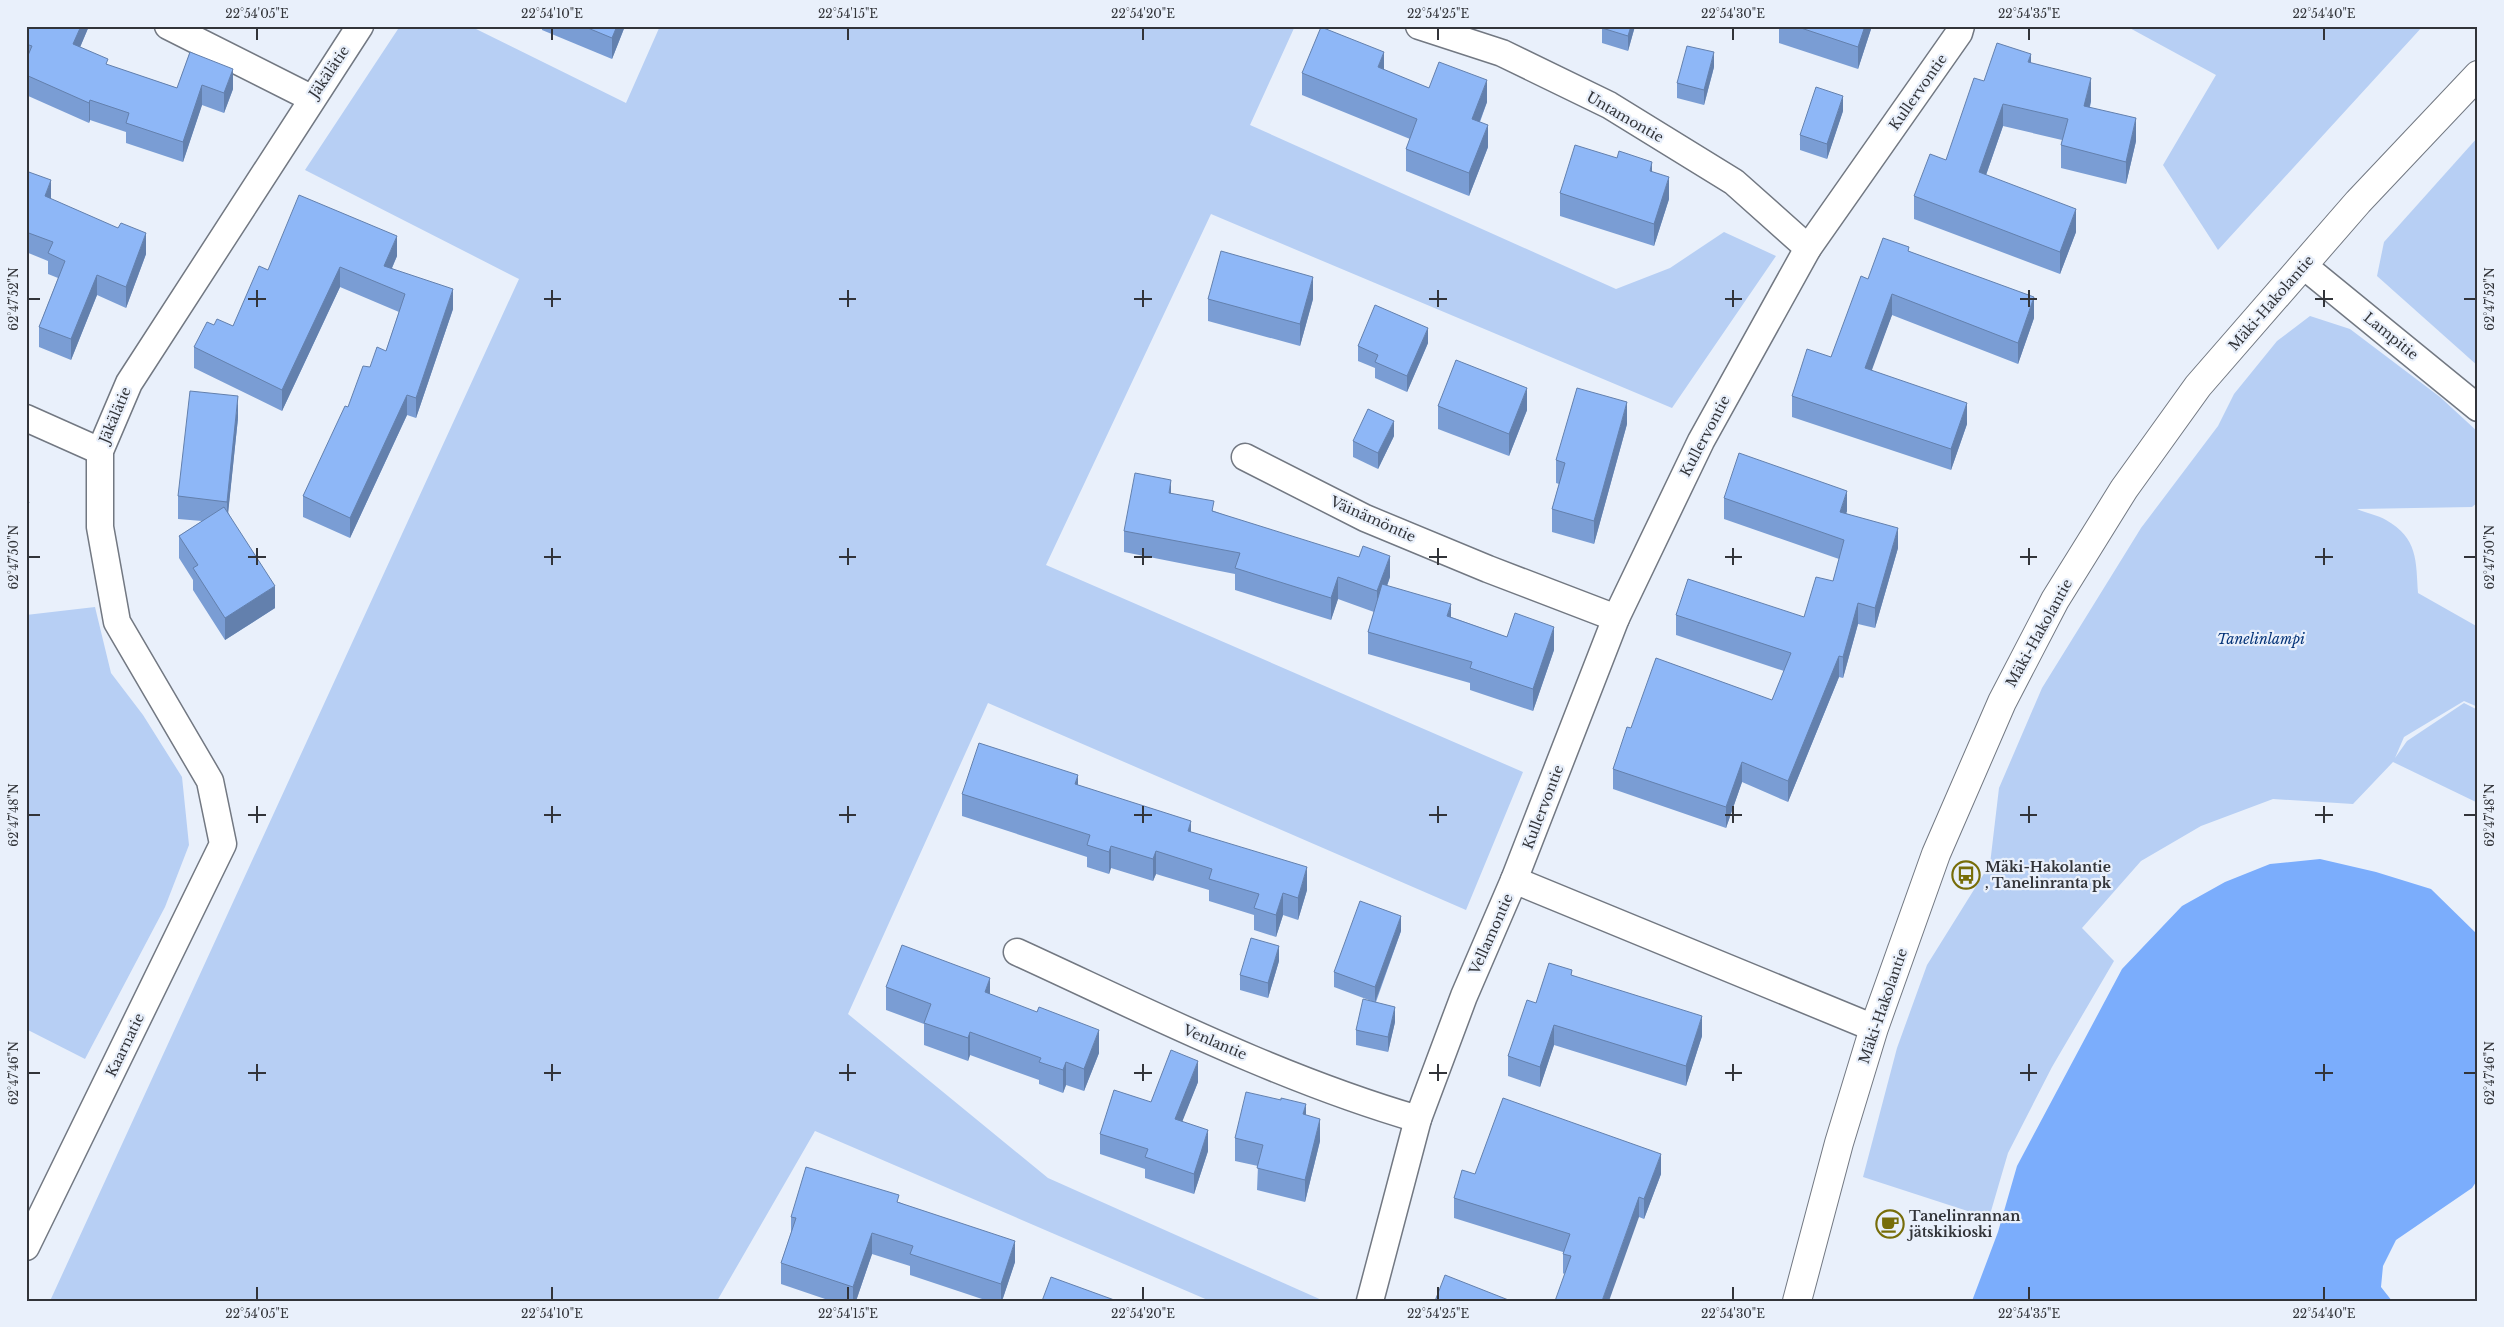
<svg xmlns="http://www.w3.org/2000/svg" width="2504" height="1327" viewBox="0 0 2504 1327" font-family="'Libre Baskerville',serif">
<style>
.green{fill:#b7cff4}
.water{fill:#7badfc}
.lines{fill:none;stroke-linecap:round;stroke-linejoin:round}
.street-casing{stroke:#727882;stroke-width:29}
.secondary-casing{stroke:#727882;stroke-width:30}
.street{stroke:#fff;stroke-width:26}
.secondary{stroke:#fff;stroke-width:28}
.wall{fill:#7a9dd4}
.shaded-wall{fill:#6380ad}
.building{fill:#8eb7f7;stroke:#6380ad}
.ticks{fill:none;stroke:#323439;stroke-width:2}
.labels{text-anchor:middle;stroke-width:4.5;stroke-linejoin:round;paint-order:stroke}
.street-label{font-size:14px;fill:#323439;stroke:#e9f0fb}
.park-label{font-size:14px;font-style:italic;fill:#053478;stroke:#e9f0fb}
.poi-label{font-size:14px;font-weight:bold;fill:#323439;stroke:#e9f0fb;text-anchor:start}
.neatline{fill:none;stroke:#323439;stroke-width:2}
.ticks-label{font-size:12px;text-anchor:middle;fill:#323439}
</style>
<rect width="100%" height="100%" fill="#e9f0fb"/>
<g class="green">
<polygon points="400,26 470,26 626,103 660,26 1295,26 1250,125 1616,289 1670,268 1724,232 1776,256 1672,408 1211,214 1046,565 1523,772 1466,910 988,703 848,1014 1048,1178 1324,1301 1210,1301 815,1131 717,1301 50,1301 519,279 305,170"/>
<polygon points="2126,26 2423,26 2218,250 2163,165 2216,75"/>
<polygon points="2478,137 2478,366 2377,276 2384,242"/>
<path d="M2310,316L2350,329L2440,397L2478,432V502L2472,507L2357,509C2366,513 2378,515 2386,520C2418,538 2416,561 2418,593L2478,627V707L2464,701L2404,737L2395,758L2407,741L2464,703L2478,710V803L2393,762L2353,804L2273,799L2201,826L2141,861L2082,928L2114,961L2052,1067L2008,1153L1989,1218L1863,1177L1897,1048L1927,965L1990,864L1999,788L2042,688L2141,528L2218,426L2234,394L2277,341Z"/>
<polygon points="95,607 111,673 143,715 182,777 189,845 165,907 85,1059 26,1029 26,615"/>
</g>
<polygon class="water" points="2320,859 2376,872 2431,889 2478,935 2478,1179 2472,1188 2396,1240 2383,1266 2381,1287 2392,1301 1972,1301 1998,1232 2017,1166 2122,969 2182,906 2225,882 2270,864"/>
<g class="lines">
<g class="street-casing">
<g id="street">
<polyline points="168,26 311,98"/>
<polyline points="1419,26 1502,53 1609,105 1734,182 1808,248"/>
<polyline points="2304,266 2478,408"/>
<polyline points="26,418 100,451"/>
<polyline points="1245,457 1365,518 1488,569 1616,618"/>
<polyline points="1514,880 1874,1028"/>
<path d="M1017,952C1148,1012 1280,1079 1418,1119"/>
<polyline points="26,1247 223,844 210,781 117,622 100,527 100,451 129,383 360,26"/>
<polyline points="1370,1301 1418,1119 1464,996 1514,880 1616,618 1701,441 1808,248 1959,33 1961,26"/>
</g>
</g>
<g class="secondary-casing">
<polyline id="secondary" points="1797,1301 1839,1143 1874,1028 1936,854 2002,702 2055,600 2124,489 2198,386 2358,202 2478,75"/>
</g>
<use href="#street" class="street"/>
<use href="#secondary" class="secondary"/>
</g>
<g class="wall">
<polygon points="26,26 89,26 80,47 108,65 177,88 190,52 233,89 224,113 202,105 183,162 126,143 126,132 90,120 89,123 26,95"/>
<polygon points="542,26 625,26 612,59 542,30"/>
<polygon points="1635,26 1628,51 1602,43 1602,28"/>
<polygon points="1779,26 1872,26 1858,69 1779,43"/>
<polygon points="2031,63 2091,101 2090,107 2136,141 2126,184 2061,168 2061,145 2062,140 2003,126 1986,175 2076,232 2060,274 1914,219 1914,196 1946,160 1984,81"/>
<polygon points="1714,67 1704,105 1677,98 1677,83"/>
<polygon points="1384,70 1429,88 1487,102 1480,122 1488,147 1469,196 1406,171 1406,149 1410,139 1302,95 1302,73"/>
<polygon points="1843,111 1827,159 1800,150 1800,135"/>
<polygon points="26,171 51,199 146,254 126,308 97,295 71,360 39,347 39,327 58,278 48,274 48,261 26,252"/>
<polygon points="1652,172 1669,199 1654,246 1560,216 1560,193"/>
<polygon points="1909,251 2034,318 2018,364 1892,315 1871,370 1967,424 1951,470 1792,417 1792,396 1831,357 1868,279"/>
<polygon points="397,256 392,268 453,309 416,418 407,415 350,538 303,517 303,496 370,367 386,351 399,312 340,287 282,411 194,368 194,347 214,325 233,326 268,270"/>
<polygon points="1208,299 1313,299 1300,346 1208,321"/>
<polygon points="1428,343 1407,392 1375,378 1375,368 1358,361 1358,346"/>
<polygon points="1438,406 1527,410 1509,456 1438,429"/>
<polygon points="238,418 228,512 275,608 225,640 193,590 193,580 179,558 179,536 202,521 178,519 178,496"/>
<polygon points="1627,424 1594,544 1552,532 1552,509 1559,484 1556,483 1556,460"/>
<polygon points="1394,436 1378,469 1353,457 1353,441"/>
<polygon points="1171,493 1214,511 1390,577 1387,586 1451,617 1507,637 1554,650 1533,711 1470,690 1470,683 1368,654 1368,632 1374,612 1338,599 1331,620 1235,590 1235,574 1124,552 1124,531"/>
<polygon points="1724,498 1847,511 1846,513 1898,548 1875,628 1858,624 1843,678 1839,677 1788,802 1742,782 1726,828 1613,789 1613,769 1631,728 1772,700 1784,671 1676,635 1676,615 1804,617 1833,581 1839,559 1724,519"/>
<polygon points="1078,785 1191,832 1307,890 1298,920 1283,915 1276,937 1254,930 1254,915 1209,901 1209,890 1156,874 1153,881 1111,868 1109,874 1087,867 1087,857 962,816 962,794"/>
<polygon points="1401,931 1376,1002 1395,1022 1388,1052 1356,1045 1356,1030 1374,1002 1334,987 1334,972"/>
<polygon points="1279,961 1268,998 1240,990 1240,975"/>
<polygon points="1572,976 1702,1036 1686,1086 1554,1045 1540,1087 1508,1076 1508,1056 1536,1003"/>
<polygon points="886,987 990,994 1099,1053 1084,1091 1066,1085 1063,1093 1039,1084 1039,1080 970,1055 968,1061 924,1045 924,1024 886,1010"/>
<polygon points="1198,1082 1182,1121 1208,1151 1194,1194 1145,1178 1145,1169 1100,1154 1100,1134 1151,1102"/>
<polygon points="1306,1115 1320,1141 1305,1202 1257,1190 1258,1166 1235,1161 1235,1138"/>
<polygon points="1475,1174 1661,1174 1644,1219 1639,1217 1564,1274 1563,1273 1563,1252 1454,1218 1454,1198"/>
<polygon points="899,1202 1015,1262 1002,1301 988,1301 910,1275 910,1266 872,1254 856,1301 831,1301 781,1284 781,1263 791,1233 791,1217"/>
</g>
<g class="shaded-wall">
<polygon points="81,26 89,26 73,64 73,44"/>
<polygon points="617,26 625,26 612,59 612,38"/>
<polygon points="1631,26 1635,26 1628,51 1628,36"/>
<polygon points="1865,26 1872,26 1858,69 1858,47"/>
<polygon points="1384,52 1384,75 1378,67"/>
<polygon points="1714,52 1714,67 1704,105 1704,90"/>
<polygon points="2031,54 2031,77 2028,62"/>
<polygon points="233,69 233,89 224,113 224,93"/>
<polygon points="2091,78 2091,101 2084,128 2084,106"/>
<polygon points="1487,80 1487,102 1472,141 1472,119"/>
<polygon points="202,85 202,105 183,162 183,142"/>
<polygon points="1843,96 1843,111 1827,159 1827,144"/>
<polygon points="90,100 90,120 89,123 89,103"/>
<polygon points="2003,104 2003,126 1979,195 1979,172"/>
<polygon points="2136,118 2136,141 2126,184 2126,162"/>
<polygon points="1488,125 1488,147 1469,196 1469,173"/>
<polygon points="1652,162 1652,184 1650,171"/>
<polygon points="1669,177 1669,199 1654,246 1654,224"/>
<polygon points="51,180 51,201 45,196"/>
<polygon points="2076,209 2076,232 2060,274 2060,252"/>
<polygon points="146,233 146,254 126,308 126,287"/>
<polygon points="397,236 397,256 384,286 384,266"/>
<polygon points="340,267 340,287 282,411 282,390"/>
<polygon points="97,275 97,295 71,360 71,339"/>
<polygon points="1313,277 1313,299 1300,346 1300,324"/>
<polygon points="453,289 453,309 416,418 416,398"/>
<polygon points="1892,294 1892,315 1865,389 1865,368"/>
<polygon points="2034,297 2034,318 2018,364 2018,343"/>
<polygon points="1428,328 1428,343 1407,392 1407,376"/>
<polygon points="1527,388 1527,410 1509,456 1509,434"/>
<polygon points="407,395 407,415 350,538 350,518"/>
<polygon points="238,396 238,418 227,524 227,502"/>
<polygon points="1627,402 1627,424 1594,544 1594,521"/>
<polygon points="1967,403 1967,424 1951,470 1951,449"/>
<polygon points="1394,421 1394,436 1378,469 1378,453"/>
<polygon points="1171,480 1171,502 1169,493"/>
<polygon points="1847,491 1847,511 1840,532 1840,512"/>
<polygon points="29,502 29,523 26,530 26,509"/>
<polygon points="1898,528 1898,548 1875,628 1875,608"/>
<polygon points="1390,556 1390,577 1377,613 1377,591"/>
<polygon points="1338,577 1338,599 1331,620 1331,598"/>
<polygon points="275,586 275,608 225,640 225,618"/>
<polygon points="1858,603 1858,624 1843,678 1843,657"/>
<polygon points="1451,604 1451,626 1447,616"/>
<polygon points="1554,627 1554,650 1533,711 1533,689"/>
<polygon points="1839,656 1839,677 1788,802 1788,781"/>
<polygon points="1742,762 1742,782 1726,828 1726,807"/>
<polygon points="1078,775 1078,797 1075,784"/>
<polygon points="1191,821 1191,843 1188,831"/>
<polygon points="1111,846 1111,868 1109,874 1109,852"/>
<polygon points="1156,851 1156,874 1153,881 1153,859"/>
<polygon points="1307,867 1307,890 1298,920 1298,898"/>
<polygon points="1283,893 1283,915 1276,937 1276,915"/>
<polygon points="1401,916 1401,931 1375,1002 1375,987"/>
<polygon points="1279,946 1279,961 1268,998 1268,983"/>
<polygon points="990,978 990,1000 985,992"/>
<polygon points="1395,1007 1395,1022 1388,1052 1388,1037"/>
<polygon points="1702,1016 1702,1036 1686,1086 1686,1066"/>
<polygon points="1554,1025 1554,1045 1540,1087 1540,1067"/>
<polygon points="1099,1030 1099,1053 1084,1091 1084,1069"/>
<polygon points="970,1032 970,1055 968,1061 968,1038"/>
<polygon points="1198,1061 1198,1082 1175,1140 1175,1119"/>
<polygon points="1066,1062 1066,1085 1063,1093 1063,1070"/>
<polygon points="1306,1104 1306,1126 1303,1114"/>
<polygon points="1320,1119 1320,1141 1305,1202 1305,1180"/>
<polygon points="1208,1130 1208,1151 1194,1194 1194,1174"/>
<polygon points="1661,1154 1661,1174 1644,1219 1644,1199"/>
<polygon points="1639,1197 1639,1217 1609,1301 1602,1301"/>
<polygon points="872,1233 872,1254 856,1301 853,1301 853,1287"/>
<polygon points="1015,1241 1015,1262 1002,1301 1001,1301 1001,1284"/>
</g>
<g class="building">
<polygon points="26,26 81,26 73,44 108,59 106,64 177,88 190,52 233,69 224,93 202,85 183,142 126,123 129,113 90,100 89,103 26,75 26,60 32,46 26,44"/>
<polygon points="583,26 617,26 612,38"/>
<polygon points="1602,26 1631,26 1628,36 1602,28"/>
<polygon points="1795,26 1865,26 1858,47"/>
<polygon points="1321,27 1384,52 1378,67 1429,88 1439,62 1487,80 1472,119 1488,125 1469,173 1406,149 1417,119 1302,73"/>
<polygon points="1997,43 2031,54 2028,62 2091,78 2084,106 2136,118 2126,162 2061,145 2068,119 2003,104 1979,172 2076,209 2060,252 1914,196 1930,154 1946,160 1974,78 1984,81"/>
<polygon points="1687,46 1714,52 1704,90 1677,83"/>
<polygon points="1816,87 1843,96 1827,144 1800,135"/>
<polygon points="1575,145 1617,158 1619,151 1652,162 1650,171 1669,177 1654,224 1560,193"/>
<polygon points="26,171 51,180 45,196 118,228 121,223 146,233 126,287 97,275 71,339 39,327 65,261 48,253 53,242 26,232"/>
<polygon points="299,195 397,236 384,266 453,289 416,398 407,395 350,518 303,496 345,406 348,407 363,366 370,367 377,347 386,351 405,294 340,267 282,390 194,347 207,322 214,325 217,319 233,326 259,266 268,270"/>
<polygon points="1883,238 1909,247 1908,251 2034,297 2018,343 1892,294 1865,368 1967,403 1951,449 1792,396 1807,349 1831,357 1861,276 1868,279"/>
<polygon points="1221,251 1313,277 1300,324 1208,299"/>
<polygon points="1375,305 1428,328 1407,376 1375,362 1378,355 1358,346"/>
<polygon points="1456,360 1527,388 1509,434 1438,406"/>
<polygon points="1577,388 1627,402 1594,521 1552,509 1565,463 1556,460"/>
<polygon points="190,391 238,396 227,502 178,496"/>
<polygon points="1368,409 1394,421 1378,453 1353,441"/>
<polygon points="1739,453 1847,491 1840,512 1898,528 1875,608 1858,603 1843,657 1839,656 1788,781 1742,762 1726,807 1613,769 1627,727 1631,728 1656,658 1772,700 1791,653 1676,615 1688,579 1804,617 1816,577 1833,581 1844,540 1724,498"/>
<polygon points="1135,473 1171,480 1169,493 1214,501 1212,511 1359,557 1363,546 1390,556 1377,591 1338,577 1331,598 1235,568 1240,553 1124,531"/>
<polygon points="26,501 29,502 26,509"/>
<polygon points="224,507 275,586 225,618 193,568 198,565 179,536"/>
<polygon points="1382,584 1451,604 1447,616 1507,637 1515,613 1554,627 1533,689 1470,668 1472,662 1368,632"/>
<polygon points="979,743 1078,775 1075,784 1191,821 1188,831 1307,867 1298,898 1283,893 1276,915 1254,908 1259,894 1209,879 1212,869 1156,851 1153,859 1111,846 1109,852 1087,845 1090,835 962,794"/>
<polygon points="1360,901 1401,916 1375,987 1334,972"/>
<polygon points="1251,938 1279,946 1268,983 1240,975"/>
<polygon points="902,945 990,978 985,992 1037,1012 1039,1007 1099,1030 1084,1069 1066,1062 1063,1070 1039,1062 1041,1058 970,1032 968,1038 924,1023 931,1004 886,987"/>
<polygon points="1549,963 1572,970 1571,975 1702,1016 1686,1066 1554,1025 1540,1067 1508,1056 1527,1000 1536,1003"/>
<polygon points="1363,999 1395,1007 1388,1037 1356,1030"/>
<polygon points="1171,1050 1198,1061 1175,1119 1208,1130 1194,1174 1145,1157 1148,1149 1100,1134 1114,1090 1151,1102"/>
<polygon points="1246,1092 1281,1100 1281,1098 1306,1104 1303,1114 1320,1119 1305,1180 1257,1168 1263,1145 1235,1138"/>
<polygon points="1503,1098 1661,1154 1644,1199 1639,1197 1602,1301 1555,1301 1571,1256 1563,1254 1570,1234 1454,1198 1462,1170 1475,1174"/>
<polygon points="806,1167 899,1195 897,1202 1015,1241 1001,1284 910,1254 913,1246 872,1233 853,1287 781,1263 796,1218 791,1217"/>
<polygon points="1445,1275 1511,1301 1435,1301"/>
<polygon points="1051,1277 1117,1301 1042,1301"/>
</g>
<path class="ticks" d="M257,28V40M552,28V40M848,28V40M1143,28V40M1438,28V40M1733,28V40M2029,28V40M2324,28V40M257,290V307M552,290V307M848,290V307M1143,290V307M1438,290V307M1733,290V307M2029,290V307M2324,290V307M28,299H40M248,299H266M544,299H561M839,299H856M1134,299H1152M1429,299H1447M1725,299H1742M2020,299H2037M2315,299H2333M2464,299H2476M257,548V565M552,548V565M848,548V565M1143,548V565M1438,548V565M1733,548V565M2029,548V565M2324,548V565M28,557H40M248,557H266M544,557H561M839,557H856M1134,557H1152M1429,557H1447M1725,557H1742M2020,557H2037M2315,557H2333M2464,557H2476M257,806V823M552,806V823M848,806V823M1143,806V823M1438,806V823M1733,806V823M2029,806V823M2324,806V823M28,815H40M248,815H266M544,815H561M839,815H856M1134,815H1152M1429,815H1447M1725,815H1742M2020,815H2037M2315,815H2333M2464,815H2476M257,1064V1081M552,1064V1081M848,1064V1081M1143,1064V1081M1438,1064V1081M1733,1064V1081M2029,1064V1081M2324,1064V1081M28,1073H40M248,1073H266M544,1073H561M839,1073H856M1134,1073H1152M1429,1073H1447M1725,1073H1742M2020,1073H2037M2315,1073H2333M2464,1073H2476M257,1287V1300M552,1287V1300M848,1287V1300M1143,1287V1300M1438,1287V1300M1733,1287V1300M2029,1287V1300M2324,1287V1300"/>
<defs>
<g id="bus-ring" transform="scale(1.4375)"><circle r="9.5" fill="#e9f0fb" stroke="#776d09" stroke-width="1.5"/><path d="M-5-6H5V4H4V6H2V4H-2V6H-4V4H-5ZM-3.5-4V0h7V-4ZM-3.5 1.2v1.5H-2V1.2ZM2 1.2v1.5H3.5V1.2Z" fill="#776d09"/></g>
<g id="cafe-ring" transform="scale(1.4375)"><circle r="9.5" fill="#e9f0fb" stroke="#776d09" stroke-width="1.5"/><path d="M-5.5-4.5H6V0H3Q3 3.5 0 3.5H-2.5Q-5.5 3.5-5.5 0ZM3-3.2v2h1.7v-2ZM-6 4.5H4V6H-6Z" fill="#776d09"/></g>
</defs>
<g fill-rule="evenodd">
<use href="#bus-ring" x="1966" y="875"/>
<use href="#cafe-ring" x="1890" y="1224"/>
</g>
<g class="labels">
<g class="street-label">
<text transform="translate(329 72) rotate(-56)" y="5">Jäkälätie</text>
<text transform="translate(1918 92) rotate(-55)" y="5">Kullervontie</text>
<text transform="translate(1625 117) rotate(30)" y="5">Untamontie</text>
<text transform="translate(2271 303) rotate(-49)" y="5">Mäki-Hakolantie</text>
<text transform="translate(2391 336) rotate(39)" y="5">Lampitie</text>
<text transform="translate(115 415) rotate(-67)" y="5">Jäkälätie</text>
<text transform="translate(1705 436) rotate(-62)" y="5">Kullervontie</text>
<text transform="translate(1373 519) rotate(24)" y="5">Väinämöntie</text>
<text transform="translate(2039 633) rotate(-61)" y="5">Mäki-Hakolantie</text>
<text transform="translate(1543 807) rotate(-69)" y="5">Kullervontie</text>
<text transform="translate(1491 934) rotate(-66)" y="5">Vellamontie</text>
<text transform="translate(1883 1006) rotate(-71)" y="5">Mäki-Hakolantie</text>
<text transform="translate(1215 1042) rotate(23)" y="5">Venlantie</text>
<text transform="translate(125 1045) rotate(-64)" y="5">Kaarnatie</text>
</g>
<g class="park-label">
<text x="2261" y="644">Tanelinlampi</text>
</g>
<g class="poi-label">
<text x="1985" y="872">Mäki-Hakolantie<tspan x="1985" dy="16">, Tanelinranta pk</tspan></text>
<text x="1909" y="1221">Tanelinrannan<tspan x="1909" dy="16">jätskikioski</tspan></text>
</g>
</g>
<rect width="2504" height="1327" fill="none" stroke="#e9f0fb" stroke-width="55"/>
<rect x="28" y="28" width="2448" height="1272" class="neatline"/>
<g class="ticks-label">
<text x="257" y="18">22°54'05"E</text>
<text x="552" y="18">22°54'10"E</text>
<text x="848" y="18">22°54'15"E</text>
<text x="1143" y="18">22°54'20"E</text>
<text x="1438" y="18">22°54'25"E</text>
<text x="1733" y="18">22°54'30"E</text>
<text x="2029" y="18">22°54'35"E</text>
<text x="2324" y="18">22°54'40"E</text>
<text transform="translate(14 299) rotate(-90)" y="4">62°47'52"N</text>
<text transform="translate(2490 299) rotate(-90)" y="4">62°47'52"N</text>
<text transform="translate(14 557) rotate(-90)" y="4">62°47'50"N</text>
<text transform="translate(2490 557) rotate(-90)" y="4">62°47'50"N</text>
<text transform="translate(14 815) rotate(-90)" y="4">62°47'48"N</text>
<text transform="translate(2490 815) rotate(-90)" y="4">62°47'48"N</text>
<text transform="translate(14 1073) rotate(-90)" y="4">62°47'46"N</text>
<text transform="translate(2490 1073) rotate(-90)" y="4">62°47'46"N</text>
<text x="257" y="1318">22°54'05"E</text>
<text x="552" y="1318">22°54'10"E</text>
<text x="848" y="1318">22°54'15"E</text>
<text x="1143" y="1318">22°54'20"E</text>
<text x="1438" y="1318">22°54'25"E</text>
<text x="1733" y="1318">22°54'30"E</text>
<text x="2029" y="1318">22°54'35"E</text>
<text x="2324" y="1318">22°54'40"E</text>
</g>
</svg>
